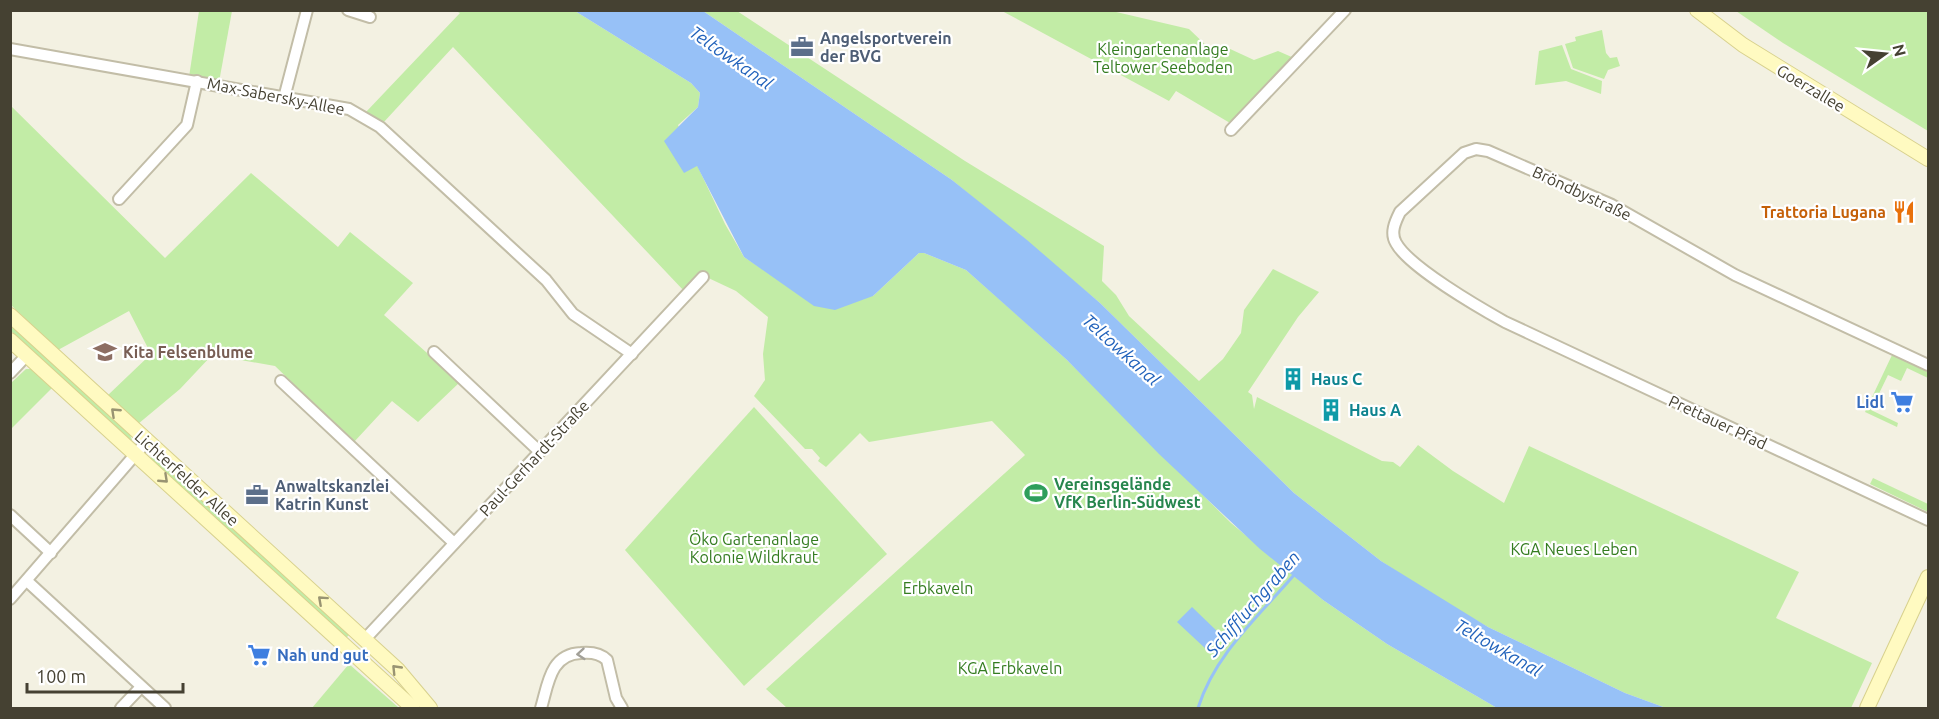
<svg xmlns="http://www.w3.org/2000/svg" width="1939" height="719" viewBox="0 0 1939 719" font-family="Ubuntu,sans-serif">
<style>
.green{fill:#c2eca6}
.water{fill:#97c1f7}
.lines{fill:none;stroke-linecap:round;stroke-linejoin:round}
.stream{stroke:#97c1f7;stroke-width:3}
.street-casing{stroke:#c2bda7;stroke-width:14}
.secondary-casing{stroke:#d8d18d;stroke-width:16}
.street{stroke:#fff;stroke-width:10}
.secondary{stroke:#fffac1;stroke-width:14}
.oneway{stroke:#999472}
.oneway2{stroke:#a2a098}
.labels{text-anchor:middle;stroke-width:4.5;stroke-linejoin:round;paint-order:stroke}
.service-label{font-size:16px;font-weight:bold;fill:#4e5e75;stroke:#fff;text-anchor:start}
.park-label{font-size:16px;fill:#347c20;stroke:#fff}
.street-label{font-size:16px;fill:#454132;stroke:#fff}
.food-label{font-size:16px;font-weight:bold;fill:#c56008;stroke:#fff;text-anchor:end}
.education-label{font-size:16px;font-weight:bold;fill:#785e54;stroke:#fff;text-anchor:start}
.culture-label{font-size:16px;font-weight:bold;fill:#0d838f;stroke:#fff;text-anchor:start}
.shop-label{font-size:16px;font-weight:bold;fill:#366cbe;stroke:#fff;text-anchor:end}
.leisure-label{font-size:16px;font-weight:bold;fill:#27864d;stroke:#fff;text-anchor:start}
.water-label{font-size:18px;font-style:italic;fill:#2162bb;stroke:#fff}
</style>
<rect width="100%" height="100%" fill="#f3f1e2"/>
<g class="green">
<polygon points="199,11 232,11 219,82 189,77"/>
<polygon points="456,11 575,11 691,83 700,93 698,107 678,125 725,224 744,257 777,279 873,296 919,253 924,253 966,270 1016,314 1067,360 1231,523 1323,600 1387,644 1497,708 787,708 766,689 1025,455 992,421 869,442 860,433 826,467 818,461 820,458 812,449 805,449 754,396 765,380 763,354 768,317 736,291 702,275 685,292 453,47 383,123 366,112 460,13"/>
<polygon points="703,11 737,11 965,161 1104,246 1102,281 1116,295 1129,316 1199,381 1223,359 1241,333 1244,310 1273,269 1319,292 1298,317 1248,392 1252,395 1254,409 1257,397 1382,461 1393,462 1400,467 1418,445 1453,471 1504,503 1529,446 1799,572 1776,618 1872,663 1851,708 1666,708 1625,693 1488,627 1437,598 1381,561 1294,493 1100,303 952,180"/>
<polygon points="1002,11 1112,11 1189,29 1210,49 1228,48 1254,60 1278,51 1294,58 1230,123 1176,91 1169,101"/>
<polygon points="1736,11 1928,11 1928,131 1783,43"/>
<polygon points="1602,30 1606,53 1610,58 1617,57 1620,66 1608,70 1604,79 1573,68 1565,44 1576,41 1575,37"/>
<polygon points="1562,45 1571,69 1602,81 1601,94 1566,81 1535,85 1539,51"/>
<polygon points="10,105 165,258 251,173 338,247 350,232 413,283 384,315 460,382 418,422 392,401 354,442 275,366 212,355 180,389 138,424 107,396 151,354 129,311 58,350 11,305"/>
<polygon points="10,321 129,431 132,440 128,440 11,331"/>
<polygon points="1892,355 1928,372 1928,378 1907,368 1901,381 1888,375 1871,410 1898,423 1897,427 1865,412"/>
<polygon points="26,369 33,369 53,387 11,429 11,383"/>
<polygon points="754,407 887,554 744,686 625,550"/>
<polygon points="153,455 350,634 346,638 149,460"/>
<polygon points="1873,478 1928,504 1928,512 1870,484"/>
<polygon points="349,664 399,708 312,708"/>
</g>
<g class="water">
<polygon points="575,11 703,11 952,180 1027,240 1100,303 1294,493 1381,561 1488,627 1625,693 1666,708 1497,708 1387,644 1323,600 1260,549 1159,454 1067,360 966,270 924,253 919,253 873,296 835,310 814,306 744,257 697,166 684,173 664,141 698,107 700,93 691,83"/>
<polygon points="1192,607 1221,635 1207,650 1177,622"/>
</g>
<g class="lines">
<path class="stream" d="M1198,708C1215,654 1258,617 1294,575"/>
<g class="street-casing">
<g id="street">
<polyline points="348,10 370,17"/>
<polyline points="10,49 349,109 380,127 546,280 573,314 632,354"/>
<polyline points="284,98 307,10"/>
<polyline points="1231,130 1345,10"/>
<polyline points="119,199 187,125 197,81"/>
<polyline points="434,352 539,451"/>
<path d="M1928,365L1735,275L1612,205L1488,151L1476,149L1464,153L1400,212C1395,222 1390,233 1396,243C1409,267 1480,308 1505,322L1928,520"/>
<polyline points="10,373 27,355"/>
<polyline points="281,381 454,543"/>
<polyline points="10,515 51,553"/>
<polyline points="27,581 165,708"/>
<polyline points="10,599 147,441"/>
<polyline points="365,639 703,277"/>
<polyline points="121,708 141,687"/>
<path d="M541,708C548,685 550,654 581,653C591,652 600,653 607,660L616,698L622,708"/>
</g>
</g>
<g class="secondary-casing">
<g id="secondary">
<polyline points="1697,10 1743,45 1928,159"/>
<polyline points="10,315 398,670 430,708"/>
<polyline points="10,340 413,708"/>
<polyline points="1867,708 1928,577"/>
</g>
</g>
<use href="#street" class="street"/>
<use href="#secondary" class="secondary"/>
</g>
<defs><path id="oneway-chevron" d="M-2-3.5L2.5 0L-2 3.5" fill="none" stroke-width="1.6" stroke-linecap="round" stroke-linejoin="round" transform="scale(1.5)"/></defs>
<g class="oneway">
<use href="#oneway-chevron" transform="translate(115 412) rotate(-137)"/>
<use href="#oneway-chevron" transform="translate(164 479) rotate(43)"/>
<use href="#oneway-chevron" transform="translate(322 600) rotate(-138)"/>
<use href="#oneway-chevron" transform="translate(396 669) rotate(-134)"/>
</g>
<use class="oneway2" href="#oneway-chevron" transform="translate(581 654) rotate(175)"/>
<defs>
<g id="office-bare" transform="scale(1.8)"><path d="M-6-3h4V-5.5h4V-3h4V5H-6ZM-1-4.5V-3h2v-1.5ZM-6 0V1H6V0Z" fill="#5c6f8a" stroke="#fff" stroke-width="2.5" paint-order="stroke"/></g>
<g id="restaurant-bare" transform="scale(1.8)"><path d="M-5-6h1v4h1v-4h1v4h1v-4h1v5L-1.5 .5V6h-2V.5L-5-1ZM5-6V6H3V1.5H1.5Q1.5-4 5-6Z" fill="#e8710a" stroke="#fff" stroke-width="2.5" paint-order="stroke"/></g>
<g id="school-bare" transform="scale(1.8)"><path d="M0-5L7-2L0 1L-7-2ZM-4 1L0 2.5L4 1V4Q0 6-4 4Z" fill="#8d6e63" stroke="#fff" stroke-width="2.5" paint-order="stroke"/></g>
<g id="building-bare" transform="scale(1.8)"><path d="M-4-6H4V6H1V3H-1V6H-4ZM-2.5-4.3h1.7v1.8h-1.7ZM.8-4.3h1.7v1.8H.8ZM-2.5-1h1.7V.8h-1.7ZM.8-1h1.7V.8H.8Z" fill="#0f9aa8" stroke="#fff" stroke-width="2.5" paint-order="stroke"/></g>
<g id="supermarket-bare" transform="scale(1.8)"><path d="M-6-5.5h2.5l.6 2H6L4.5 2H-2.5L-4.4-4H-6ZM-1.5 3.2a1.3 1.3 0 1 0 .1 0ZM3 3.2a1.3 1.3 0 1 0 .1 0Z" fill="#3f7fe0" stroke="#fff" stroke-width="2.5" paint-order="stroke"/></g>
<g id="stadium-bare" transform="scale(1.8)"><path d="M0-5a6.5 5 0 1 0 0 10a6.5 5 0 1 0 0-10ZM-3.5-1.8h7v3.6h-7Z" fill="#2e9e5b" stroke="#fff" stroke-width="2.5" paint-order="stroke"/></g>
</defs>
<g fill-rule="evenodd">
<use href="#office-bare" x="802" y="47"/>
<use href="#restaurant-bare" x="1904" y="212"/>
<use href="#school-bare" x="105" y="352"/>
<use href="#building-bare" x="1293" y="379"/>
<use href="#supermarket-bare" x="1902" y="402"/>
<use href="#building-bare" x="1331" y="410"/>
<use href="#stadium-bare" x="1036" y="493"/>
<use href="#office-bare" x="257" y="495"/>
<use href="#supermarket-bare" x="259" y="655"/>
</g>
<g class="labels">
<g class="service-label">
<text x="820" y="44">Angelsportverein<tspan x="820" dy="18">der BVG</tspan></text>
<text x="275" y="492">Anwaltskanzlei<tspan x="275" dy="18">Katrin Kunst</tspan></text>
</g>
<g class="park-label">
<text x="1163" y="55">Kleingartenanlage<tspan x="1163" dy="18">Teltower Seeboden</tspan></text>
<text x="754" y="545">Öko Gartenanlage<tspan x="754" dy="18">Kolonie Wildkraut</tspan></text>
<text x="1574" y="555">KGA Neues Leben</text>
<text x="938" y="594">Erbkaveln</text>
<text x="1010" y="674">KGA Erbkaveln</text>
</g>
<g class="street-label">
<text transform="translate(1811 88) rotate(31)" y="6">Goerzallee</text>
<text transform="translate(276 96) rotate(11)" y="6">Max-Sabersky-Allee</text>
<text transform="translate(1582 193) rotate(25)" y="6">Bröndbystraße</text>
<text transform="translate(1718 422) rotate(25)" y="6">Prettauer Pfad</text>
<text transform="translate(534 458) rotate(-47)" y="6">Paul-Gerhardt-Straße</text>
<text transform="translate(187 478) rotate(42)" y="6">Lichterfelder Allee</text>
</g>
<g class="food-label">
<text x="1886" y="218">Trattoria Lugana</text>
</g>
<g class="education-label">
<text x="123" y="358">Kita Felsenblume</text>
</g>
<g class="culture-label">
<text x="1311" y="385">Haus C</text>
<text x="1349" y="416">Haus A</text>
</g>
<g class="shop-label">
<text x="1884" y="408">Lidl</text>
<text x="277" y="661" text-anchor="start">Nah und gut</text>
</g>
<g class="leisure-label">
<text x="1054" y="490">Vereinsgelände<tspan x="1054" dy="18">VfK Berlin-Südwest</tspan></text>
</g>
<g class="water-label">
<text transform="translate(731 58) rotate(35)" y="6">Teltowkanal</text>
<text transform="translate(1121 350) rotate(42)" y="6">Teltowkanal</text>
<text transform="translate(1253 604) rotate(-49)" y="6">Schiffluchgraben</text>
<text transform="translate(1498 648) rotate(30)" y="6">Teltowkanal</text>
</g>
</g>
<rect width="1939" height="719" fill="none" stroke="#454132" stroke-width="24"/>
<g transform="translate(1885 54) rotate(75)" stroke="#ffffff" stroke-width="4.5" paint-order="stroke">
<path d="M0-4.5L10 22L0 15L-10 22Z" fill="#454132"/>
<text y="-9" font-size="16" font-weight="bold" text-anchor="middle" fill="#454132">N</text>
</g>
<path d="M27 683v9h156v-9" fill="none" stroke="#454132" stroke-width="3"/>
<text x="36" y="683" font-size="18" fill="#454132" stroke="#ffffff" stroke-width="4.5" paint-order="stroke">100 m</text>
</svg>
